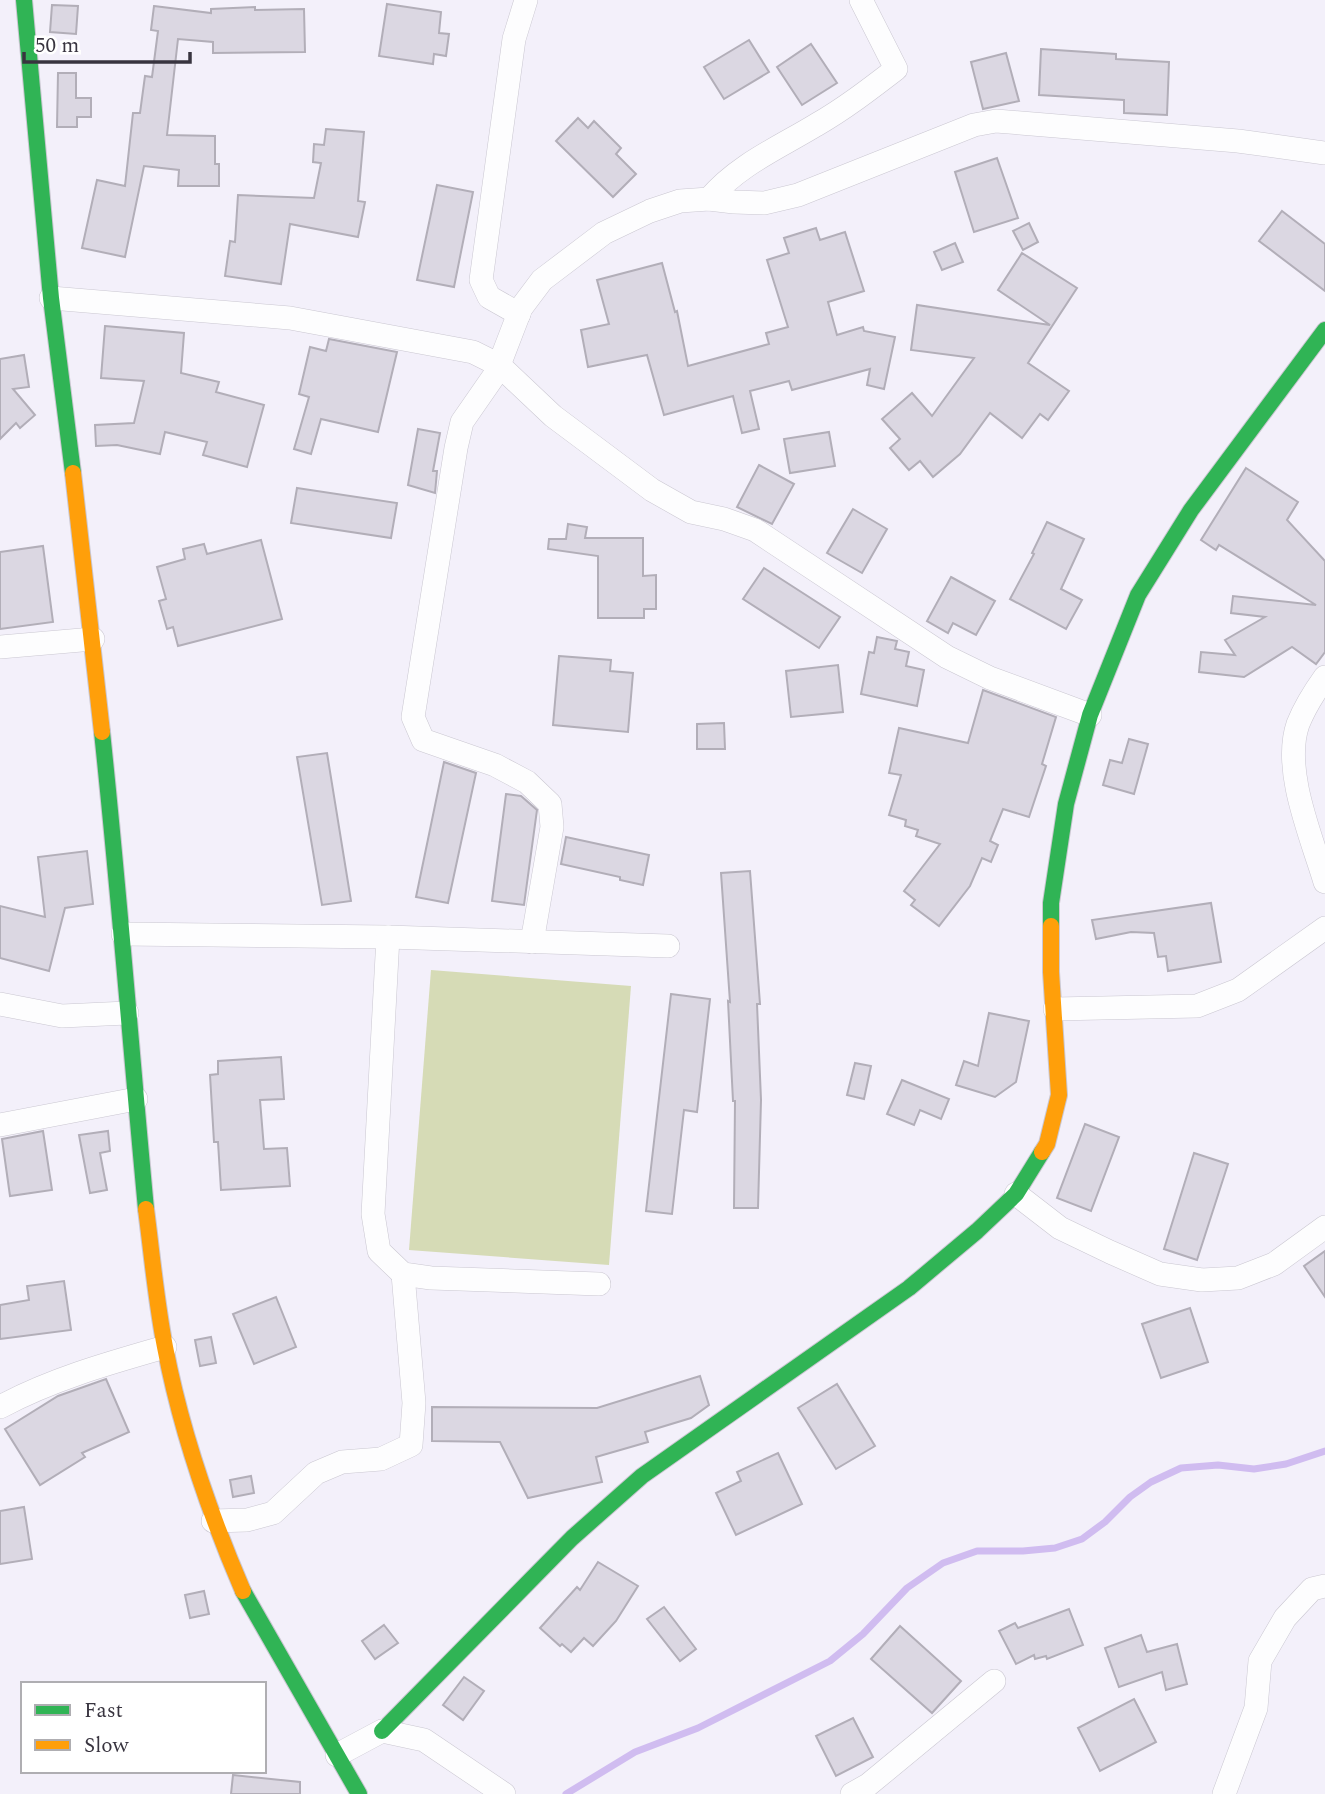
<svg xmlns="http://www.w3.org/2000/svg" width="1325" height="1794" viewBox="0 0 1325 1794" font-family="Spectral,serif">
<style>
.grass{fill:#d6dbb6}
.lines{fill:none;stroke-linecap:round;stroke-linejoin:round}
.stream{stroke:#d0bcf0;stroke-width:7}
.building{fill:#dbd7e2;stroke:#b2aeb8;stroke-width:2}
.street-casing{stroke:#cac7d1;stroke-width:24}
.fast-casing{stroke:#cac7d1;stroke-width:18}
.slow-casing{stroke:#cac7d1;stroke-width:18}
.street{stroke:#fdfdfe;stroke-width:23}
.fast{stroke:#30b455;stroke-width:16}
.slow{stroke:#ff9f0a;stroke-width:16}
</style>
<rect width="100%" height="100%" fill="#f3f0fa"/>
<polygon class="grass" points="431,970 631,986 609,1265 409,1250"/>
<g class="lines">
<polyline class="stream" points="566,1794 635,1752 698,1728 830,1661 863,1634 907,1588 943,1563 977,1551 1023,1551 1055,1548 1082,1539 1105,1522 1130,1497 1151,1482 1181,1468 1218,1465 1254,1469 1286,1464 1325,1451"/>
</g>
<g class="building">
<polygon points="387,4 441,12 439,33 449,34 446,56 434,54 433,64 379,56"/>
<polygon points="52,5 78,6 76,34 50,32"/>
<polygon points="154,6 211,13 211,9 255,7 255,10 304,9 305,52 213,53 213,42 178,39 167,135 215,136 215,164 219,164 219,186 178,186 179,170 144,166 125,257 82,248 97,180 125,186 133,113 140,113 145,76 152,77 158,31 151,30"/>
<polygon points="749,40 769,72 724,99 704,67"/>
<polygon points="811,44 837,83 802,105 777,67"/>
<polygon points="1041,49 1116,54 1116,59 1169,62 1167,115 1124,113 1124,100 1039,95"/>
<polygon points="1006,53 1019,101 983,109 971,62"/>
<polygon points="58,73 76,73 76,98 91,98 91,117 77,117 77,127 57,127"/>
<polygon points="578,118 588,128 594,121 621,148 616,154 636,174 613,197 556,141"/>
<polygon points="326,129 364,132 358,201 365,202 358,237 290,224 281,284 225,276 230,241 235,242 238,195 314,198 321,163 313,162 314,144 324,145"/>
<polygon points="997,158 1018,218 974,232 955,172"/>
<polygon points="437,185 473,192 454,287 417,280"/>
<polygon points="1282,211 1325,244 1325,291 1259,241"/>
<polygon points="1029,223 1038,242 1023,250 1013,231"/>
<polygon points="816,228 820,240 845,232 864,291 828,302 837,335 863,327 864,331 895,337 884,389 867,385 870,369 792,390 789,381 750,391 759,429 742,433 733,396 664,415 647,355 588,367 581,330 609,324 597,280 662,263 675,312 677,311 688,366 769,344 766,333 788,327 767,260 789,253 784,238"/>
<polygon points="955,243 963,262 942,270 934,252"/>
<polygon points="1022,253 1077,288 1028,363 1069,391 1048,420 1040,414 1022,438 990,413 960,454 933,477 920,461 909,470 890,448 900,439 882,419 912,393 932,416 974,358 911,350 917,305 1050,325 998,290"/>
<polygon points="105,326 184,333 181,373 219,382 216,392 264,405 247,467 203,455 207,442 165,432 160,454 117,445 96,446 95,425 134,423 144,381 101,378"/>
<polygon points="329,339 397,352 378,432 321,419 311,454 294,449 309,397 299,394 310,347 326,351"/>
<polygon points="24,355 29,387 13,389 35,415 20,428 16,423 0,439 0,359"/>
<polygon points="418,429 440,433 433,471 437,471 435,493 408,485"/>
<polygon points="829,432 835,466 790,473 784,439"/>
<polygon points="759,465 794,484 772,524 737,507"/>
<polygon points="1246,468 1298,502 1287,520 1325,561 1325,652 1316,664 1292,647 1244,677 1199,672 1201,652 1235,655 1225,640 1265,617 1231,613 1233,596 1316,605 1219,545 1216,550 1201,540"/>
<polygon points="297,488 397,503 391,538 291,523"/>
<polygon points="853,509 887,529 862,573 827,553"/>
<polygon points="1047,522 1084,539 1061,589 1082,600 1066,629 1010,599 1034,554 1032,553"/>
<polygon points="568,524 587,527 585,538 643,538 643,576 656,575 656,609 644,609 644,618 598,618 598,556 548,549 549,539 566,539"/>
<polygon points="261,540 282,619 178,646 173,627 167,629 159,601 166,599 157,567 185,559 183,549 204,544 207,554"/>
<polygon points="43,546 53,622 0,629 0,552"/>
<polygon points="764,568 840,617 819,648 743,599"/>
<polygon points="951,577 995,601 976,635 953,623 948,633 927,621"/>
<polygon points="877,637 897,641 895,649 909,652 906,666 924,670 917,706 861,694 869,652 874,653"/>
<polygon points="559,656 611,660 610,671 633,673 628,732 553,725"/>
<polygon points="838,665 843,712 791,717 786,671"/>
<polygon points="983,690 1056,717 1042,764 1046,766 1029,817 1003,809 990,841 998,845 991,862 982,858 970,886 939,926 911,905 915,900 904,891 940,844 916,836 918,830 905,826 906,820 889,815 901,775 889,773 899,728 968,743"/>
<polygon points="724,723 725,749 697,749 697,724"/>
<polygon points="1129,739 1148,744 1134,794 1103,785 1110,760 1122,763"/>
<polygon points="327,753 351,901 322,905 297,757"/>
<polygon points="444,762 476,773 448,903 416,897"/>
<polygon points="506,794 521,796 537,810 524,905 492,901"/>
<polygon points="566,837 649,855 643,885 620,880 620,877 561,864"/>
<polygon points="87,851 93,904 65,908 49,971 0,958 0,906 45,917 38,857"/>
<polygon points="750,871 760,1004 757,1004 761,1100 758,1208 734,1208 735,1101 733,1101 728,1001 730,1002 721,873"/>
<polygon points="1211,903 1221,962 1168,971 1166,956 1158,957 1154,933 1131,932 1096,939 1092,920"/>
<polygon points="671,994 710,999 697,1112 684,1110 672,1214 646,1211"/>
<polygon points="989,1013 1029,1021 1016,1082 995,1097 956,1085 964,1061 978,1066"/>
<polygon points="281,1057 284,1099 260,1100 264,1149 287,1148 290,1186 221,1190 218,1142 214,1142 210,1075 218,1074 218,1061"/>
<polygon points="855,1063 871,1066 864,1099 847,1095"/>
<polygon points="902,1080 949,1099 941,1119 920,1110 914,1125 887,1114"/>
<polygon points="1085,1124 1119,1137 1091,1211 1057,1198"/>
<polygon points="43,1131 52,1190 10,1196 2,1139"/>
<polygon points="108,1131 110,1151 100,1153 107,1190 90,1193 79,1135"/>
<polygon points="1194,1153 1228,1164 1197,1260 1164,1249"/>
<polygon points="1325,1251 1325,1297 1304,1266"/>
<polygon points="64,1281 71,1330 0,1339 0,1305 29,1300 27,1286"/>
<polygon points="276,1297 296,1347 254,1364 233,1314"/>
<polygon points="1190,1308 1208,1362 1161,1378 1142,1324"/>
<polygon points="211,1337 216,1363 200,1366 195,1340"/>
<polygon points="700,1376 709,1405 691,1418 645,1432 648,1442 596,1457 602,1482 528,1498 500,1442 432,1441 432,1407 597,1408"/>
<polygon points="106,1379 129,1432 82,1453 85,1457 40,1485 5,1429 58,1396"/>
<polygon points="837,1384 875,1446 836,1469 798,1408"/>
<polygon points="778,1453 802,1504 736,1535 716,1493 741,1481 737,1472"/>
<polygon points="251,1476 254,1493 233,1497 230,1480"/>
<polygon points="24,1507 32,1559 0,1564 0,1511"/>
<polygon points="598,1562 638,1586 616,1621 593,1646 584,1638 571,1652 562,1644 560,1646 540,1628 577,1587 580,1590"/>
<polygon points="204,1591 209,1614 190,1618 185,1595"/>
<polygon points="664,1607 696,1649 680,1661 647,1619"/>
<polygon points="1069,1609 1083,1645 1047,1659 1046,1656 1035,1659 1034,1655 1016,1664 999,1631 1015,1623 1018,1628"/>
<polygon points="384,1625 398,1643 375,1659 362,1641"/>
<polygon points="900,1626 961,1681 932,1713 871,1659"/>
<polygon points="1141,1635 1147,1652 1177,1644 1187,1684 1166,1690 1162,1672 1119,1687 1105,1648"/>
<polygon points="464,1677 484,1691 463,1720 443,1705"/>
<polygon points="1134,1699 1156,1742 1100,1771 1078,1728"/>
<polygon points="853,1718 873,1757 836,1776 816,1736"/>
<polygon points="233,1775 300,1782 300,1794 231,1794"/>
</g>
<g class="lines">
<g class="street-casing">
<g id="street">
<path d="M709,199C738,165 778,148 816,125C844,109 870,89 896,69L861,0"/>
<polyline points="51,298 290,318 473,352 499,365 553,416 652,490 691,512 724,519 755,530 947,657 990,678 1090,715"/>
<polyline points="519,314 489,297 481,280 514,39 526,0"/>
<polyline points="0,647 93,639"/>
<path d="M1325,677C1315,691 1304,709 1298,724C1282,770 1312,838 1325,882"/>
<polyline points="123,934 388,937 668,946"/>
<polyline points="388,937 373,1214 379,1251 403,1274 431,1278 599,1284"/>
<polyline points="532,942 552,827 550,804 527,782 495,765 423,740 413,717 456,448 462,422 496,373 521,308 542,280 604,233 650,211 680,201 709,199 734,202 764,203 798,195 974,125 996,121 1238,141 1325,153"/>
<polyline points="0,1004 62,1016 127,1013"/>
<polyline points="1055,1009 1197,1006 1238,990 1325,928"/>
<polyline points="0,1125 136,1099"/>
<polyline points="1016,1194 1060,1228 1110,1252 1160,1274 1202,1280 1238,1278 1274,1264 1325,1227"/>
<path d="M0,1407C52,1379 109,1363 165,1347"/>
<polyline points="213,1521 247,1520 273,1513 316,1473 342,1462 381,1459 411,1445 414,1403 403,1274"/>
<polyline points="337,1755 382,1731 424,1740 504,1794"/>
<polyline points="852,1794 868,1785 994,1681"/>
<polyline points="1224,1794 1256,1708 1260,1661 1285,1618 1312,1589 1325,1586"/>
</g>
</g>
<g class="fast-casing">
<g id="fast">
<polyline points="24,0 51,298 73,473"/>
<path d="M102,732C119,891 131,1050 146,1209"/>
<polyline points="1051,926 1051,903 1066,804 1090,715 1138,595 1191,510 1325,330"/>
<polyline points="243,1591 359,1794"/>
<polyline points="382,1731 572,1538 642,1476 909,1288 977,1231 1016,1194 1042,1152"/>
</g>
</g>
<g class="slow-casing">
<g id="slow">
<polyline points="73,473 102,732"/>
<polyline points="1042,1152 1047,1144 1059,1095 1051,972 1051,926"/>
<path d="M146,1209C152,1255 156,1301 165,1347C181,1431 209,1512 243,1591"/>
</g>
</g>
<use href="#street" class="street"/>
<use href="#fast" class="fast"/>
<use href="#slow" class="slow"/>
</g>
<rect x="21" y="1682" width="245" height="91" fill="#ffffff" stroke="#afaeb2" stroke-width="2"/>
<rect x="35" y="1705" width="35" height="10" fill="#30b455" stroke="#afaeb2" stroke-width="2"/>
<text x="84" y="1717" font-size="21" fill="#38343f">Fast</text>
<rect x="35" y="1740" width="35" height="10" fill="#ff9f0a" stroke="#afaeb2" stroke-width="2"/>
<text x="84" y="1752" font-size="21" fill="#38343f">Slow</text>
<path d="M24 52v10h166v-10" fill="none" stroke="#38343f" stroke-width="3.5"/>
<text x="35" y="52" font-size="21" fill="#38343f" stroke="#ffffff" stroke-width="5" paint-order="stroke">50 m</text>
</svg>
